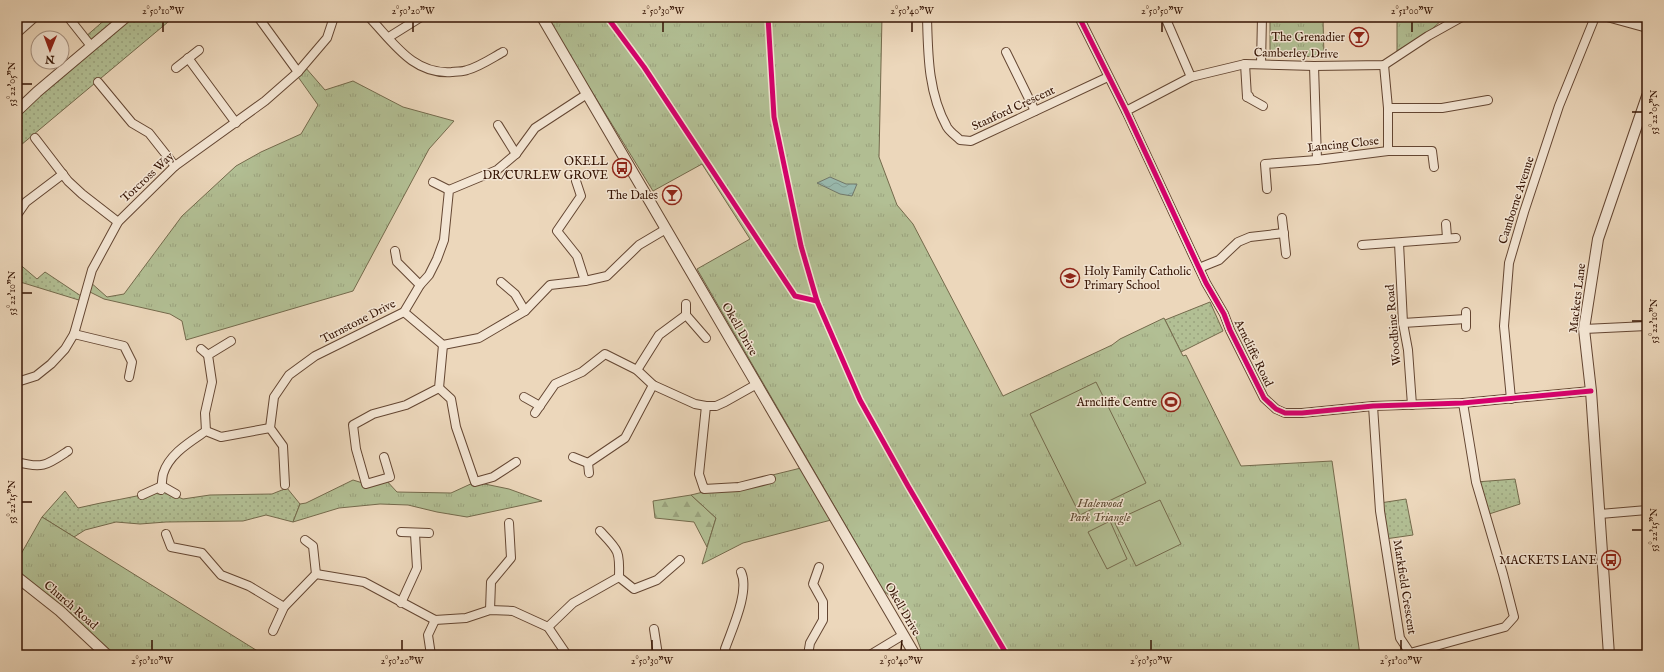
<svg xmlns="http://www.w3.org/2000/svg" width="1664" height="672" viewBox="0 0 1664 672" font-family="'IM FELL English',serif">
<style>
.grass{fill:url(#grass-dots);stroke:#746a4c}
.forest{fill:url(#forest-firs);stroke:#746a4c}
.park{fill:url(#park-tufts);stroke:#746a4c}
.garden{fill:#b2bf94;stroke:#746a4c}
.water{fill:url(#water-waves);stroke:#71786b}
.lines{fill:none;stroke-linecap:round;stroke-linejoin:round}
.minor-casing{stroke:#644632;stroke-width:10}
.tertiary-casing{stroke:#644632;stroke-width:12}
.minor{stroke:#f3e5d3;stroke-width:8}
.tertiary{stroke:#f3e5d3;stroke-width:10}
.cycleway-casing{stroke:#f3e5d3;stroke-width:8}
.cycleway{stroke:#d6006c;stroke-width:5}
.ticks{fill:none;stroke:#361505;stroke-width:1.5}
.labels{text-anchor:middle;stroke-width:3;stroke-linejoin:round;paint-order:stroke}
.poi-label{font-size:12px;fill:#361505;stroke:#f3e5d3;text-anchor:end}
.street-label{font-size:12px;fill:#361505;stroke:#f3e5d3}
.park-label{font-size:12px;font-style:italic;fill:#5b4830;stroke:#f3e5d3}
.neatline{fill:none;stroke:#361505;stroke-width:1.5}
.ticks-label{font-size:10px;text-anchor:middle;fill:#361505}
</style>
<defs>
<pattern id="grass-dots" width="8" height="8" patternUnits="userSpaceOnUse"><rect width="8" height="8" fill="#b2bf94"/><path d="M2 2h.1M6 6h.1" fill="none" stroke="#9aa37e" stroke-width="1.8" stroke-linecap="round"/></pattern>
<pattern id="forest-firs" width="22" height="20" patternUnits="userSpaceOnUse"><rect width="22" height="20" fill="#b2bf94"/><path d="M5 1l3.5 6h-7zM16 11l3.5 6h-7z" fill="#9aa37e"/></pattern>
<pattern id="park-tufts" width="24" height="20" patternUnits="userSpaceOnUse"><rect width="24" height="20" fill="#b2bf94"/><path d="M3 7l-1-3M5 7V3M7 7l1-3M15 17l-1-3M17 17v-4M19 17l1-3" fill="none" stroke="#9aa37e"/></pattern>
<pattern id="water-waves" width="16" height="10" patternUnits="userSpaceOnUse"><rect width="16" height="10" fill="#99baaf"/><path d="M0 5q4-4 8 0t8 0" fill="none" stroke="#849f95"/></pattern>
</defs>
<rect width="100%" height="100%" fill="#ecd7bb"/>
<filter id="stains"><feTurbulence type="fractalNoise" baseFrequency=".005" numOctaves="4"/><feColorMatrix values="0 0 0 0 .2 0 0 0 0 .09 0 0 0 0 .02 0 0 0 .5 -.17"/></filter>
<radialGradient id="worn" r=".72"><stop offset=".6" stop-color="#630" stop-opacity="0"/><stop offset="1" stop-color="#630" stop-opacity=".3"/></radialGradient>
<g class="grass">
<polygon points="108,17 174,17 21,145 17,150 17,111 91,47 84,38"/>
<polygon points="17,262 37,279 45,272 84,298 82,301 17,281"/>
<polygon points="1210,302 1223,331 1181,352 1165,320"/>
<polygon points="1515,479 1520,504 1486,515 1476,482"/>
<path d="M287,488L300,504L293,522L266,515L243,521L166,522L140,524L116,522L85,530L74,537L42,517L65,491L78,508C106,501 134,498 161,490L183,499L210,495L272,494Z"/>
<polygon points="1406,499 1413,535 1385,539 1380,503"/>
</g>
<polygon class="forest" points="691,495 716,518 707,547 694,522 655,518 653,501"/>
<g class="park">
<polygon points="546,17 882,17 879,157 897,205 913,224 1003,396 1112,345 1120,339 1164,318 1183,356 1186,355 1241,466 1332,461 1360,655 923,655 908,616 900,605 883,590 697,269 750,239 702,164 653,191"/>
<polygon points="1270,17 1373,17 1323,19 1324,57 1270,55"/>
<polygon points="1397,17 1445,17 1431,30 1397,51"/>
<polygon points="305,67 325,90 353,81 403,107 454,121 429,149 353,291 186,340 182,321 170,314 104,299 88,291 89,281 107,297 124,294 182,216 236,166 261,152 301,134 318,105 296,74"/>
<polygon points="805,467 835,519 743,543 702,564 716,518 691,495"/>
<polygon points="385,479 397,492 451,493 475,482 509,489 542,501 467,517 437,512 408,505 380,504 339,508 293,522 300,504 306,503 353,480 366,484"/>
<polygon points="42,517 264,655 100,655 17,578 17,561"/>
</g>
<g class="garden">
<polygon points="1096,382 1146,483 1080,515 1030,414"/>
<polygon points="1160,500 1181,544 1136,566 1114,521"/>
<polygon points="1110,521 1127,559 1107,569 1088,532"/>
</g>
<polygon class="water" points="830,177 846,184 857,184 852,196 840,194 817,183"/>
<g class="lines">
<g class="minor-casing">
<g id="minor">
<polyline points="68,17 91,46"/>
<polyline points="258,17 298,72"/>
<path d="M369,17C393,42 413,75 452,72C457,71 463,72 467,70C479,67 492,58 503,52"/>
<path d="M927,17C928,54 928,93 947,127C950,132 956,136 960,140L971,141L1108,77"/>
<polyline points="1079,17 1126,111 1206,283 1224,314 1230,330 1264,398 1276,409 1285,413 1302,413 1373,406 1463,403 1591,391"/>
<polyline points="1165,17 1191,77"/>
<polyline points="1607,17 1647,28"/>
<polyline points="17,33 35,17"/>
<polyline points="389,37 421,17"/>
<polyline points="1006,52 1035,111"/>
<polyline points="188,58 236,123"/>
<polyline points="1245,64 1247,97 1249,96"/>
<polyline points="1261,64 1262,17"/>
<polyline points="1384,65 1388,108 1388,151"/>
<polyline points="1314,66 1317,160"/>
<polyline points="176,68 199,50"/>
<polyline points="98,82 132,123 149,133 175,166"/>
<polyline points="1247,97 1263,106"/>
<polyline points="1388,108 1442,108 1488,100"/>
<polyline points="1126,111 1191,77 1245,64 1314,66 1384,65 1428,36 1462,17"/>
<polyline points="498,125 516,154"/>
<polyline points="35,138 68,181 82,194 118,222"/>
<polyline points="576,181 581,196 557,231 577,256 585,281"/>
<polyline points="433,182 449,190"/>
<polyline points="1267,189 1265,164 1317,160 1388,151 1432,151 1434,167"/>
<polyline points="17,215 26,202 63,174"/>
<polyline points="1282,218 1286,254"/>
<polyline points="1446,224 1447,238"/>
<polyline points="1399,243 1403,323 1408,350 1412,405"/>
<polyline points="1362,245 1456,238"/>
<polyline points="395,251 397,262 420,285"/>
<polyline points="1199,268 1219,260 1238,242 1250,237 1284,233"/>
<polyline points="501,282 515,294 525,311"/>
<polyline points="404,312 443,345 479,338 525,311 550,285 585,281 607,276 639,245 666,229"/>
<polyline points="1466,312 1466,327"/>
<polyline points="686,315 686,304"/>
<polyline points="1403,323 1466,319"/>
<polyline points="1584,329 1647,326"/>
<polyline points="74,334 124,346 132,362 129,377"/>
<polyline points="201,349 208,355"/>
<polyline points="637,370 659,335 686,315 706,338"/>
<polyline points="17,382 36,376 51,364 65,349 74,334 92,270 118,222 175,166 265,101 298,72 327,38 334,17"/>
<polyline points="439,388 451,399 456,427 475,482 493,477 516,462"/>
<polyline points="524,397 540,406"/>
<polyline points="1511,399 1504,326 1509,263 1524,212 1559,106 1595,17"/>
<polyline points="706,406 699,474 704,489 739,487 771,479"/>
<polyline points="1373,406 1380,511 1400,638 1410,653 1505,627 1514,617 1503,574 1476,482 1463,403"/>
<polyline points="535,413 555,384 582,372 605,354 637,370 653,385 695,404 706,406 716,406 725,402 757,384"/>
<polyline points="206,431 205,413 212,382 208,355 231,341"/>
<polyline points="384,457 390,477 366,484 356,449 353,425 373,414 406,405 439,388 443,345"/>
<polyline points="573,457 588,463"/>
<path d="M17,462C43,469 47,465 68,451"/>
<polyline points="589,473 588,463 625,438 653,385"/>
<polyline points="285,485 283,446 270,428 274,397 289,375 315,356 404,312 420,285 429,275 437,259 444,240 449,190 497,170 516,154 535,128 587,94"/>
<path d="M161,490C162,484 162,479 163,474C169,454 190,442 206,431L221,437L270,428"/>
<polyline points="142,495 162,486 176,494"/>
<polyline points="1600,514 1647,510"/>
<polyline points="401,532 429,533"/>
<polyline points="166,534 171,547 202,553 221,575 249,586 284,607"/>
<polyline points="305,540 313,546 316,574"/>
<polyline points="316,574 364,582 435,620 466,618 490,610 513,611 548,627 567,655"/>
<polyline points="619,577 634,589 657,580 680,560"/>
<polyline points="401,603 417,568 415,534"/>
<polyline points="490,610 491,582 511,558 509,523"/>
<path d="M548,627L573,603L619,577C620,550 618,550 600,531"/>
<polyline points="654,629 658,655"/>
<polyline points="273,631 284,607 316,574"/>
<polyline points="431,655 428,635 435,620"/>
<path d="M726,655L725,649C732,629 750,591 741,572"/>
<polyline points="808,655 810,643 823,620 823,602 813,584 819,567"/>
<polyline points="870,655 903,635"/>
</g>
</g>
<g class="tertiary-casing">
<g id="tertiary">
<polyline points="542,17 915,655"/>
<polyline points="17,111 37,92 126,17"/>
<polyline points="17,577 60,611 107,655"/>
<polyline points="1609,655 1591,391 1584,329 1598,239 1647,96"/>
</g>
</g>
<use href="#minor" class="minor"/>
<use href="#tertiary" class="tertiary"/>
<g class="cycleway-casing">
<g id="cycleway">
<polyline points="607,17 644,67 795,296 817,301"/>
<polyline points="768,17 774,117 801,246 817,301 860,400 908,486 1007,655"/>
<polyline points="1079,17 1126,111 1206,283 1224,314 1230,330 1264,398 1276,409 1285,413 1302,413 1373,406 1463,403 1591,391"/>
</g>
</g>
<use href="#cycleway" class="cycleway"/>
</g>
<path class="ticks" d="M163,32V22M413,32V22M663,32V22M912,32V22M1162,32V22M1412,32V22M22,84H32M1632,112H1642M22,293H32M1632,321H1642M22,502H32M1632,530H1642M152,650V640M402,650V640M652,650V640M901,650L902,640M1151,650V640M1401,650V640"/>
<defs>
<g id="bar-ring" transform="scale(1)"><circle r="9.5" fill="#f3e5d3" stroke="#8f2418" stroke-width="1.5"/><path d="M-6-5H6L.8 .8V4.5H3.5V6h-7V4.5H-.8V.8Z" fill="#8f2418"/></g>
<g id="bus-ring" transform="scale(1)"><circle r="9.5" fill="#f3e5d3" stroke="#8f2418" stroke-width="1.5"/><path d="M-5-6H5V4H4V6H2V4H-2V6H-4V4H-5ZM-3.5-4V0h7V-4ZM-3.5 1.2v1.5H-2V1.2ZM2 1.2v1.5H3.5V1.2Z" fill="#8f2418"/></g>
<g id="school-ring" transform="scale(1)"><circle r="9.5" fill="#f3e5d3" stroke="#8f2418" stroke-width="1.5"/><path d="M0-5L7-2L0 1L-7-2ZM-4 1L0 2.5L4 1V4Q0 6-4 4Z" fill="#8f2418"/></g>
<g id="stadium-ring" transform="scale(1)"><circle r="9.5" fill="#f3e5d3" stroke="#8f2418" stroke-width="1.5"/><path d="M0-5a6.5 5 0 1 0 0 10a6.5 5 0 1 0 0-10ZM-3.5-1.8h7v3.6h-7Z" fill="#8f2418"/></g>
</defs>
<g fill-rule="evenodd">
<use href="#bar-ring" x="1359" y="37"/>
<use href="#bus-ring" x="622" y="168"/>
<use href="#bar-ring" x="672" y="195"/>
<use href="#school-ring" x="1070" y="278"/>
<use href="#stadium-ring" x="1171" y="402"/>
<use href="#bus-ring" x="1611" y="560"/>
</g>
<g class="labels">
<g class="poi-label">
<text x="1345" y="41">The Grenadier</text>
<text x="608" y="165">OKELL<tspan x="608" dy="14">DR/CURLEW GROVE</tspan></text>
<text x="658" y="199">The Dales</text>
<text x="1084" y="275" text-anchor="start">Holy Family Catholic<tspan x="1084" dy="14">Primary School</tspan></text>
<text x="1157" y="406">Arncliffe Centre</text>
<text x="1597" y="564">MACKETS LANE</text>
</g>
<g class="street-label">
<text transform="translate(1296 53) rotate(1)" y="4">Camberley Drive</text>
<text transform="translate(1013 108) rotate(-25)" y="4">Stanford Crescent</text>
<text transform="translate(1343 144) rotate(-6)" y="4">Lancing Close</text>
<text transform="translate(147 177) rotate(-43)" y="4">Torcross Way</text>
<text transform="translate(1516 200) rotate(-72)" y="4">Camborne Avenue</text>
<text transform="translate(1577 298) rotate(-83)" y="4">Mackets Lane</text>
<text transform="translate(358 321) rotate(-27)" y="4">Turnstone Drive</text>
<text transform="translate(1393 325) rotate(-95)" y="4">Woodbine Road</text>
<text transform="translate(740 329) rotate(60)" y="4">Okell Drive</text>
<text transform="translate(1254 353) rotate(64)" y="4">Arncliffe Road</text>
<text transform="translate(1405 587) rotate(81)" y="4">Markfield Crescent</text>
<text transform="translate(71 605) rotate(41)" y="4">Church Road</text>
<text transform="translate(903 609) rotate(60)" y="4">Okell Drive</text>
</g>
<g class="park-label">
<text x="1100" y="507">Halewood<tspan x="1100" dy="14">Park Triangle</tspan></text>
</g>
</g>
<rect width="1664" height="672" fill="none" stroke="#ecd7bb" stroke-width="44"/>
<g transform="translate(50 50) rotate(181)"><circle r="19" fill="#f3e5d3" stroke="#a79281"/>
<path d="M0-3L7 15L0 10L-7 15Z" fill="#8f2418"/>
<text y="-6" font-size="11" font-weight="bold" text-anchor="middle" fill="#361505">N</text>
</g>
<rect x="22" y="22" width="1620" height="628" class="neatline"/>
<g class="ticks-label">
<text x="163" y="14">2°50'10"W</text>
<text x="413" y="14">2°50'20"W</text>
<text x="663" y="14">2°50'30"W</text>
<text x="912" y="14">2°50'40"W</text>
<text x="1162" y="14">2°50'50"W</text>
<text x="1412" y="14">2°51'00"W</text>
<text transform="translate(11 84) rotate(-90)" y="4">53°22'05"N</text>
<text transform="translate(1653 112) rotate(-90)" y="4">53°22'05"N</text>
<text transform="translate(11 293) rotate(-90)" y="4">53°22'10"N</text>
<text transform="translate(1653 321) rotate(-90)" y="4">53°22'10"N</text>
<text transform="translate(11 502) rotate(-90)" y="4">53°22'15"N</text>
<text transform="translate(1653 530) rotate(-90)" y="4">53°22'15"N</text>
<text x="152" y="664">2°50'10"W</text>
<text x="402" y="664">2°50'20"W</text>
<text x="652" y="664">2°50'30"W</text>
<text x="901" y="664">2°50'40"W</text>
<text x="1151" y="664">2°50'50"W</text>
<text x="1401" y="664">2°51'00"W</text>
</g>
<rect width="100%" height="100%" filter="url(#stains)"/>
<rect width="100%" height="100%" fill="url(#worn)"/>
</svg>
